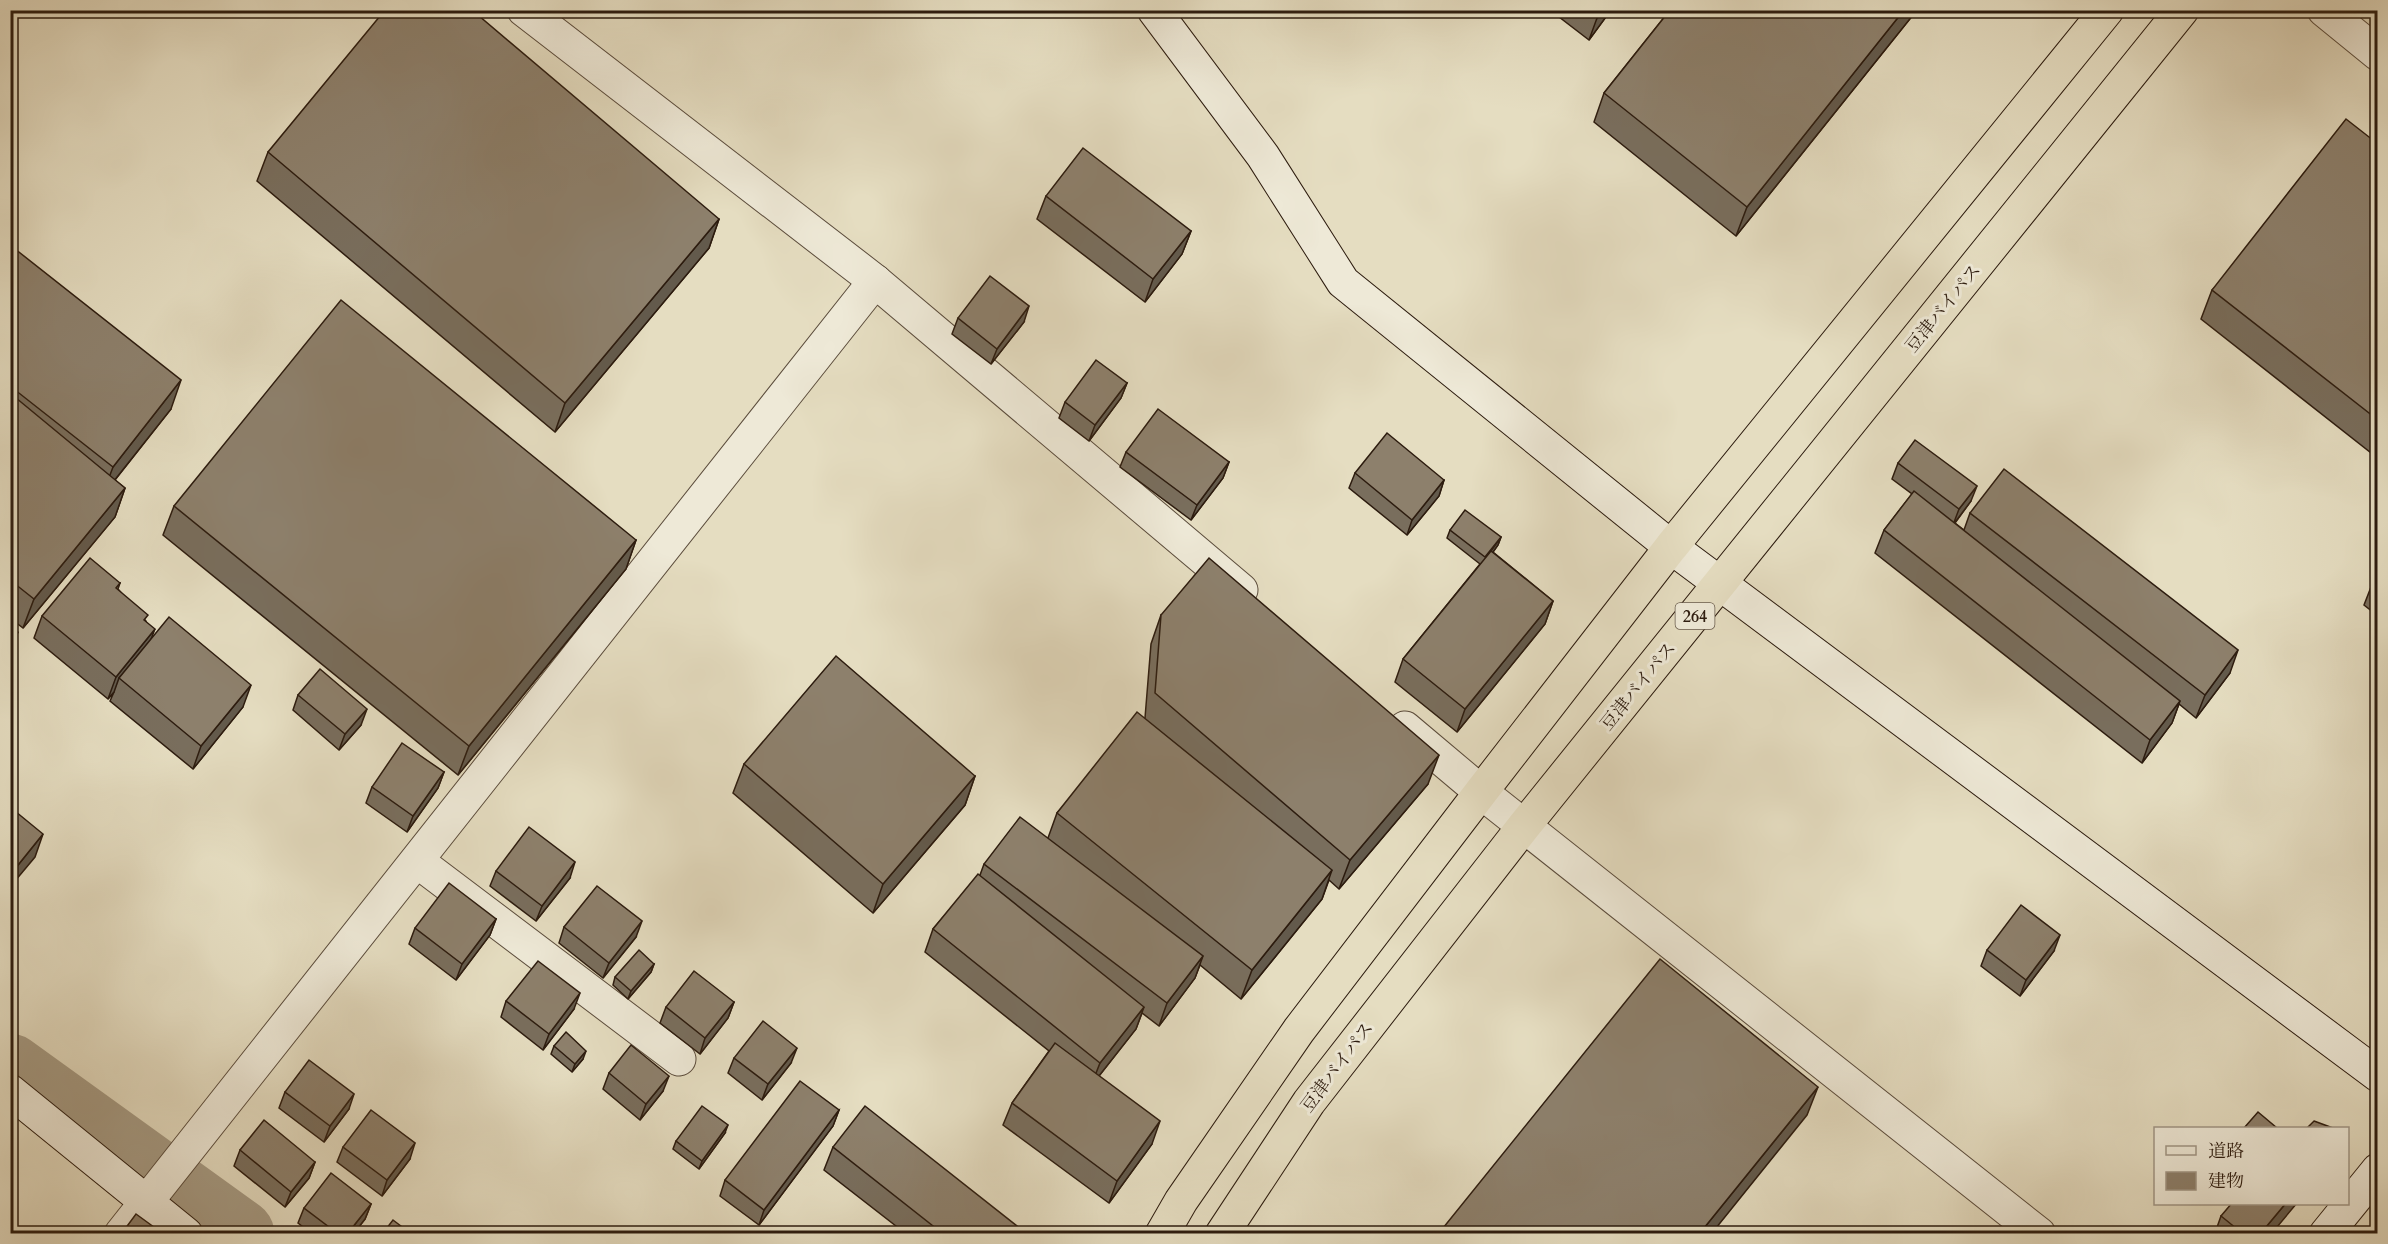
<svg xmlns="http://www.w3.org/2000/svg" width="2388" height="1244" viewBox="0 0 2388 1244" font-family="Cardo,'Noto Serif JP',serif">
<style>
.lines{fill:none;stroke-linecap:round;stroke-linejoin:round}
.river{stroke:#a69b84;stroke-width:69}
.street-casing{stroke:#5b4c3c;stroke-width:35}
.secondary-casing{stroke:#2d1c0f;stroke-width:35}
.highway-casing{stroke:#2d1c0f;stroke-width:35}
.street{stroke:#eee9d7;stroke-width:33}
.secondary{stroke:#eee9d7;stroke-width:33}
.highway{stroke:#e5ddc1;stroke-width:33}
.wall{fill:#796e5d;stroke:#2d1c0f;stroke-width:1.5}
.shaded-wall{fill:#635a4c;stroke:#2d1c0f;stroke-width:1.5}
.building{fill:#8d806c;stroke:#2d1c0f;stroke-width:1.5}
.labels{text-anchor:middle;stroke-width:6;stroke-linejoin:round;paint-order:stroke}
.shield{fill:#eee9d7;stroke:#675a4b;stroke-width:1.5}
.shield-label{font-size:16px;font-weight:bold;fill:#2d1c0f}
.street-label{font-size:18px;fill:#2d1c0f;stroke:#eee9d7}
</style>
<rect width="100%" height="100%" fill="#e5ddc1"/>
<filter id="stains"><feTurbulence type="fractalNoise" baseFrequency=".00333" numOctaves="4"/><feColorMatrix values="0 0 0 0 .2 0 0 0 0 .09 0 0 0 0 .02 0 0 0 .5 -.17"/></filter>
<radialGradient id="worn" r=".72"><stop offset=".6" stop-color="#630" stop-opacity="0"/><stop offset="1" stop-color="#630" stop-opacity=".3"/></radialGradient>
<g class="lines">
<polyline class="river" points="10,1068 240,1234"/>
<g class="street-casing">
<g id="street">
<polyline points="524,10 875,281 1241,590"/>
<polyline points="2324,10 2378,54"/>
<polyline points="1405,728 1481,792 2039,1234"/>
<polyline points="417,861 679,1059"/>
<polyline points="121,1234 875,281"/>
</g>
</g>
<g class="secondary-casing">
<g id="secondary">
<polyline points="1154,10 1263,156 1343,282 1671,547 2378,1075"/>
<polyline points="10,1091 186,1234"/>
<polyline points="2326,1234 2378,1170"/>
</g>
</g>
<g class="highway-casing">
<g id="highway">
<polyline points="1162,1234 1181,1201 1299,1030 1481,792 1671,547 2107,10"/>
<polyline points="1222,1234 1309,1102 1524,826 2182,10"/>
</g>
</g>
<use href="#street" class="street"/>
<use href="#secondary" class="secondary"/>
<use href="#highway" class="highway"/>
</g>
<g class="wall">
<polygon points="1550,10 1611,10 1589,40"/>
<polygon points="1670,10 1917,10 1736,236 1594,122 1604,93"/>
<polygon points="2378,144 2378,453 2375,456 2201,319 2212,290"/>
<polygon points="268,152 719,219 709,248 555,432 257,181"/>
<polygon points="1046,196 1191,231 1182,254 1145,302 1037,219"/>
<polygon points="10,245 171,409 115,480 125,488 115,517 23,628 10,618"/>
<polygon points="958,318 1024,322 991,364 952,334"/>
<polygon points="1127,383 1121,398 1089,441 1059,418 1065,402"/>
<polygon points="1126,452 1229,462 1223,478 1191,520 1120,467"/>
<polygon points="1898,463 1971,501 1955,523 1964,530 1970,513 2230,673 2196,718 2179,704 2172,723 2142,763 1875,553 1884,530 1912,494 1892,479"/>
<polygon points="1355,473 1444,480 1439,496 1407,535 1349,488"/>
<polygon points="174,506 636,540 626,569 458,775 163,535"/>
<polygon points="1450,530 1501,537 1498,545 1493,552 1553,601 1545,624 1457,732 1395,682 1403,659 1480,564 1447,538"/>
<polygon points="2378,576 2378,616 2364,605 2373,582"/>
<polygon points="120,583 118,589 146,621 151,639 243,707 193,769 110,701 114,692 108,699 34,638 42,616"/>
<polygon points="1161,615 1428,784 1339,889 1329,880 1322,899 1241,999 1200,965 1195,978 1159,1026 1142,1013 1136,1029 1099,1076 1152,1144 1109,1203 1003,1125 1012,1103 1049,1051 925,952 933,929 980,875 984,864 1048,838 1057,813 1145,718 1151,644"/>
<polygon points="298,695 361,725 339,750 293,710"/>
<polygon points="744,764 975,776 965,805 873,913 733,793"/>
<polygon points="444,772 438,788 407,832 366,803 372,787"/>
<polygon points="496,871 570,878 536,921 490,886"/>
<polygon points="496,919 490,935 456,980 409,944 415,928"/>
<polygon points="564,927 636,937 603,978 559,943"/>
<polygon points="1987,950 2054,951 2020,996 1981,966"/>
<polygon points="654,964 651,972 628,999 613,985 615,977"/>
<polygon points="506,1001 574,1009 543,1050 501,1017"/>
<polygon points="734,1002 728,1018 700,1054 660,1023 666,1007"/>
<polygon points="554,1046 583,1059 572,1072 551,1054"/>
<polygon points="734,1058 791,1063 762,1100 728,1073"/>
<polygon points="609,1073 663,1091 640,1120 603,1089"/>
<polygon points="285,1092 349,1109 324,1142 279,1108"/>
<polygon points="839,1110 833,1126 759,1225 720,1196 725,1180"/>
<polygon points="725,1133 699,1169 673,1149 676,1141"/>
<polygon points="343,1147 410,1159 382,1196 337,1162"/>
<polygon points="833,1147 1026,1233 905,1233 824,1170"/>
<polygon points="240,1150 315,1162 309,1178 285,1207 234,1166"/>
<polygon points="371,1204 365,1219 354,1233 311,1233 298,1223 304,1208"/>
<polygon points="2221,1216 2272,1233 2215,1233"/>
</g>
<g class="shaded-wall">
<polygon points="1602,10 1611,10 1589,40 1597,18"/>
<polygon points="1904,10 1917,10 1736,236 1747,207"/>
<polygon points="719,219 709,248 555,432 565,403"/>
<polygon points="1191,231 1182,254 1145,302 1153,279"/>
<polygon points="1029,306 1024,322 991,364 997,349"/>
<polygon points="181,380 171,409 102,496 113,467"/>
<polygon points="1127,383 1121,398 1089,441 1095,425"/>
<polygon points="1229,462 1223,478 1191,520 1197,505"/>
<polygon points="1444,480 1439,496 1407,535 1412,520"/>
<polygon points="1977,486 1971,501 1953,525 1959,509"/>
<polygon points="125,488 115,517 23,628 34,599"/>
<polygon points="1501,537 1498,545 1483,566 1486,558"/>
<polygon points="636,540 626,569 458,775 469,746"/>
<polygon points="1553,601 1545,624 1457,732 1465,709"/>
<polygon points="155,629 146,652 119,678 114,692 108,699 116,677"/>
<polygon points="18,632 12,648 10,650 10,641"/>
<polygon points="2238,650 2230,673 2196,718 2205,695"/>
<polygon points="251,685 243,707 193,769 201,746"/>
<polygon points="2180,701 2172,723 2142,763 2150,740"/>
<polygon points="367,709 361,725 339,750 345,734"/>
<polygon points="1439,755 1428,784 1339,889 1350,860"/>
<polygon points="444,772 438,788 407,832 413,816"/>
<polygon points="975,776 965,805 873,913 883,884"/>
<polygon points="43,834 35,857 10,887 10,875"/>
<polygon points="575,862 570,878 536,921 542,906"/>
<polygon points="1332,870 1322,899 1241,999 1252,970"/>
<polygon points="496,919 490,935 456,980 462,964"/>
<polygon points="642,921 636,937 603,978 609,963"/>
<polygon points="2060,935 2054,951 2020,996 2026,980"/>
<polygon points="1203,956 1195,978 1159,1026 1167,1003"/>
<polygon points="654,964 651,972 628,999 631,991"/>
<polygon points="580,993 574,1009 543,1050 549,1034"/>
<polygon points="734,1002 728,1018 700,1054 705,1038"/>
<polygon points="1144,1007 1136,1029 1091,1086 1100,1063"/>
<polygon points="797,1048 791,1063 762,1100 768,1084"/>
<polygon points="586,1051 583,1059 572,1072 575,1064"/>
<polygon points="669,1076 663,1091 640,1120 646,1104"/>
<polygon points="1818,1087 1807,1115 1712,1233 1700,1233"/>
<polygon points="354,1094 349,1109 324,1142 330,1126"/>
<polygon points="839,1110 833,1126 759,1225 764,1210"/>
<polygon points="1160,1121 1152,1144 1109,1203 1117,1181"/>
<polygon points="728,1125 725,1133 699,1169 702,1161"/>
<polygon points="415,1143 410,1159 382,1196 387,1180"/>
<polygon points="315,1162 309,1178 285,1207 291,1192"/>
<polygon points="2286,1203 2297,1203 2272,1233 2261,1233"/>
<polygon points="371,1204 365,1219 354,1233 348,1233"/>
</g>
<g class="building">
<polygon points="385,10 472,10 719,219 565,403 268,152"/>
<polygon points="1588,10 1602,10 1597,18"/>
<polygon points="1670,10 1904,10 1747,207 1604,93"/>
<polygon points="2346,119 2378,144 2378,420 2212,290"/>
<polygon points="1083,148 1191,231 1153,279 1046,196"/>
<polygon points="10,245 181,380 113,467 10,386"/>
<polygon points="990,276 1029,306 997,349 958,318"/>
<polygon points="341,300 636,540 469,746 174,506"/>
<polygon points="1096,360 1127,383 1095,425 1065,402"/>
<polygon points="10,393 125,488 34,599 10,580"/>
<polygon points="1158,409 1229,462 1197,505 1126,452"/>
<polygon points="1387,433 1444,480 1412,520 1355,473"/>
<polygon points="1915,440 1977,486 1959,509 1898,463"/>
<polygon points="2004,469 2238,650 2205,695 1970,513"/>
<polygon points="1914,491 2180,701 2150,740 1884,530"/>
<polygon points="1465,510 1501,537 1485,557 1450,530"/>
<polygon points="1491,551 1553,601 1465,709 1403,659"/>
<polygon points="90,558 120,583 116,588 148,615 144,620 155,629 116,677 42,616"/>
<polygon points="1209,558 1439,755 1350,860 1155,693 1161,615"/>
<polygon points="2378,576 2378,586 2373,582"/>
<polygon points="169,617 251,685 201,746 119,678"/>
<polygon points="10,626 18,632 10,641"/>
<polygon points="836,656 975,776 883,884 744,764"/>
<polygon points="320,669 367,709 345,734 298,695"/>
<polygon points="1137,712 1332,870 1252,970 1057,813"/>
<polygon points="402,743 444,772 413,816 372,787"/>
<polygon points="10,807 43,834 10,875"/>
<polygon points="1020,817 1203,956 1167,1003 984,864"/>
<polygon points="529,827 575,862 542,906 496,871"/>
<polygon points="978,874 1144,1007 1100,1063 933,929"/>
<polygon points="449,883 496,919 462,964 415,928"/>
<polygon points="597,886 642,921 609,963 564,927"/>
<polygon points="2021,905 2060,935 2026,980 1987,950"/>
<polygon points="639,950 654,964 631,991 615,977"/>
<polygon points="1660,959 1818,1087 1700,1233 1439,1233"/>
<polygon points="538,961 580,993 549,1034 506,1001"/>
<polygon points="694,971 734,1002 705,1038 666,1007"/>
<polygon points="763,1021 797,1048 768,1084 734,1058"/>
<polygon points="566,1032 586,1051 575,1064 554,1046"/>
<polygon points="1055,1043 1160,1121 1117,1181 1012,1103"/>
<polygon points="631,1045 669,1076 646,1104 609,1073"/>
<polygon points="309,1060 354,1094 330,1126 285,1092"/>
<polygon points="800,1081 839,1110 764,1210 725,1180"/>
<polygon points="702,1106 728,1125 702,1161 676,1141"/>
<polygon points="865,1106 1026,1233 942,1233 833,1147"/>
<polygon points="371,1110 415,1143 387,1180 343,1147"/>
<polygon points="2258,1112 2277,1128 2244,1128"/>
<polygon points="264,1120 315,1162 291,1192 240,1150"/>
<polygon points="2314,1121 2333,1128 2307,1128"/>
<polygon points="331,1173 371,1204 348,1233 337,1233 304,1208"/>
<polygon points="2232,1203 2286,1203 2261,1233 2242,1233 2221,1216"/>
<polygon points="136,1214 162,1233 122,1233"/>
<polygon points="393,1220 410,1233 383,1233"/>
</g>
<g class="labels">
<rect class="shield" x="1675.5" y="603" width="39" height="26" rx="4.5"/>
<g class="shield-label">
<text x="1695" y="622">264</text>
</g>
<g class="street-label">
<text transform="translate(1943 308) rotate(-51)" y="6">豆津バイパス</text>
<text transform="translate(1638 686) rotate(-51)" y="6">豆津バイパス</text>
<text transform="translate(1337 1067) rotate(-53)" y="6">豆津バイパス</text>
</g>
</g>
<rect width="2388" height="1244" fill="none" stroke="#e5ddc1" stroke-width="36"/>
<rect x="12" y="12" width="2364" height="1220" fill="none" stroke="#2d1c0f" stroke-width="3"/>
<rect x="18" y="18" width="2352" height="1208" fill="none" stroke="#2d1c0f" stroke-width="1.5"/>
<rect x="2154" y="1127" width="195" height="78" fill="#eee9d7" stroke="#a19787" stroke-width="1.5"/>
<rect x="2166" y="1146" width="30" height="9" fill="#eee9d7" stroke="#a19787" stroke-width="1.5"/>
<text x="2208" y="1157" font-size="18" fill="#2d1c0f">道路</text>
<rect x="2166" y="1172" width="30" height="18" fill="#8d806c" stroke="#a19787" stroke-width="1.5"/>
<text x="2208" y="1187" font-size="18" fill="#2d1c0f">建物</text>
<rect width="100%" height="100%" filter="url(#stains)"/>
<rect width="100%" height="100%" fill="url(#worn)"/>
</svg>
